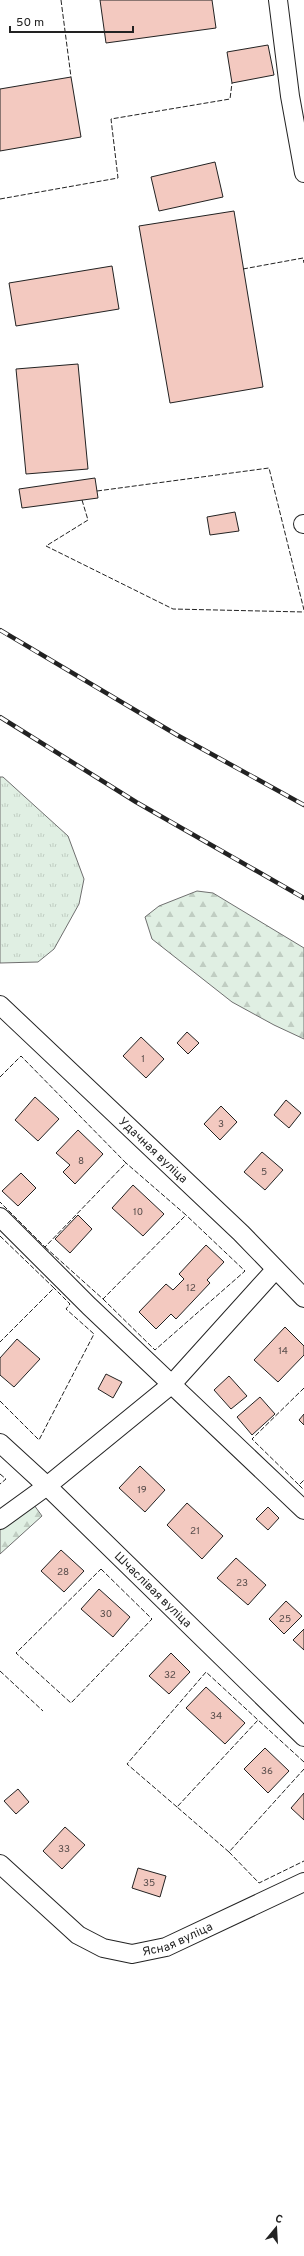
<svg xmlns="http://www.w3.org/2000/svg" width="304" height="2256" viewBox="0 0 304 2256" font-family="Overpass,sans-serif">
<style>
.grass{fill:url(#grass-tufts);stroke:#6f6f6f}
.forest{fill:url(#forest-firs);stroke:#6f6f6f}
.building{fill:#f3c9c0;stroke:#222}
.lines{fill:none;stroke-linecap:round;stroke-linejoin:round}
.minor-casing{stroke:#222;stroke-width:20}
.minor{stroke:#fff;stroke-width:18}
.rail-casing{stroke:#222;stroke-width:4.5}
.rail{stroke:#fff;stroke-width:3;stroke-dasharray:9;stroke-linecap:butt}
.fence{stroke:#222;stroke-width:1;stroke-dasharray:5 2;stroke-linecap:butt}
.labels{text-anchor:middle;stroke-width:3;stroke-linejoin:round;paint-order:stroke}
.number-label{font-size:10px;fill:#564c4a}
.street-label{font-size:12px;fill:#222;stroke:#fff}
</style>
<defs>
<pattern id="grass-tufts" width="24" height="20" patternUnits="userSpaceOnUse"><rect width="24" height="20" fill="#e0efe3"/><path d="M3 7l-1-3M5 7V3M7 7l1-3M15 17l-1-3M17 17v-4M19 17l1-3" fill="none" stroke="#c0cdc2"/></pattern>
<pattern id="forest-firs" width="22" height="20" patternUnits="userSpaceOnUse"><rect width="22" height="20" fill="#e0efe3"/><path d="M5 1l3.5 6h-7zM16 11l3.5 6h-7z" fill="#c0cdc2"/></pattern>
</defs>
<rect width="100%" height="100%" fill="#fff"/>
<polygon class="grass" points="0,777 3,777 68,836 84,879 79,904 54,949 38,962 0,963"/>
<g class="forest">
<polygon points="197,891 213,893 304,948 304,1039 274,1025 232,1002 152,939 145,917 159,906"/>
<polygon points="34,1505 42,1516 0,1554 0,1530"/>
</g>
<g class="building">
<polygon points="100,0 212,0 216,28 106,43"/>
<polygon points="268,45 274,75 232,83 227,52"/>
<polygon points="71,77 81,137 0,151 0,89"/>
<polygon points="215,162 223,197 159,211 151,177"/>
<polygon points="234,211 263,387 170,403 139,226"/>
<polygon points="112,266 119,309 16,326 9,283"/>
<polygon points="78,364 88,469 26,474 16,369"/>
<polygon points="95,478 98,498 22,508 19,489"/>
<polygon points="235,512 239,531 210,535 207,517"/>
<polygon points="187,1032 199,1043 188,1054 177,1043"/>
<polygon points="141,1037 164,1059 146,1078 123,1056"/>
<polygon points="35,1097 59,1119 38,1141 15,1120"/>
<polygon points="286,1100 301,1113 289,1128 274,1115"/>
<polygon points="221,1106 237,1122 220,1140 204,1124"/>
<polygon points="78,1130 103,1154 75,1184 63,1172 70,1165 56,1153"/>
<polygon points="262,1152 283,1170 265,1190 244,1172"/>
<polygon points="21,1173 36,1188 18,1206 2,1191"/>
<polygon points="133,1185 164,1214 143,1236 112,1208"/>
<polygon points="78,1215 92,1229 70,1253 55,1239"/>
<polygon points="206,1245 224,1262 207,1280 210,1283 176,1319 171,1314 156,1329 139,1312 166,1284 173,1290 184,1279 179,1274"/>
<polygon points="285,1327 304,1346 304,1355 278,1382 254,1360"/>
<polygon points="17,1339 40,1359 14,1387 0,1375 0,1358"/>
<polygon points="106,1374 122,1382 113,1398 98,1389"/>
<polygon points="229,1376 247,1396 231,1409 214,1390"/>
<polygon points="260,1397 275,1414 252,1435 237,1417"/>
<polygon points="304,1414 304,1425 299,1420"/>
<polygon points="140,1466 165,1490 145,1512 119,1488"/>
<polygon points="187,1503 223,1536 202,1559 167,1525"/>
<polygon points="268,1507 279,1518 268,1530 256,1519"/>
<polygon points="61,1550 84,1571 64,1592 41,1571"/>
<polygon points="236,1558 266,1585 248,1605 217,1578"/>
<polygon points="99,1589 130,1617 113,1637 81,1609"/>
<polygon points="286,1601 302,1616 284,1634 269,1619"/>
<polygon points="304,1629 304,1650 293,1640"/>
<polygon points="171,1653 190,1672 169,1694 149,1676"/>
<polygon points="206,1687 245,1723 225,1744 186,1708"/>
<polygon points="265,1748 289,1771 268,1793 244,1769"/>
<polygon points="18,1789 29,1802 16,1814 4,1801"/>
<polygon points="304,1793 304,1820 291,1808"/>
<polygon points="65,1827 85,1845 62,1869 43,1851"/>
<polygon points="138,1868 166,1876 160,1897 132,1888"/>
</g>
<g class="lines">
<g class="minor-casing">
<g id="minor">
<polyline points="278,0 290,96 304,173"/>
<polyline points="303,524 304,524"/>
<path id="s1" d="M0,1005L241,1233L304,1298"/>
<polyline points="0,1217 89,1306 304,1510"/>
<path id="s2" d="M0,1443L47,1486L304,1737"/>
<polyline points="0,1520 47,1486 172,1384 275,1270"/>
<path id="s3" d="M0,1864L78,1935L103,1948L132,1954L166,1947L304,1882"/>
</g>
</g>
<use href="#minor" class="minor"/>
<g class="rail-casing">
<g id="rail">
<polyline points="0,630 177,735 304,805"/>
<polyline points="0,717 136,802 304,898"/>
</g>
</g>
<use href="#rail" class="rail"/>
<g class="fence">
<polyline points="61,0 71,77"/>
<polyline points="0,199 118,178 111,119 230,99 232,83"/>
<polyline points="243,269 303,258 304,263"/>
<polyline points="97,491 269,468 304,610"/>
<polyline points="82,500 88,520 46,546 173,609 304,612"/>
<polyline points="0,1077 21,1056 126,1163 45,1247 0,1202"/>
<polyline points="0,1236 54,1288 0,1342"/>
<polyline points="45,1247 103,1299 186,1215 126,1163"/>
<polyline points="103,1299 155,1350 245,1271 186,1215"/>
<polyline points="304,1388 252,1439 299,1485 304,1480"/>
<polyline points="0,1401 39,1440 94,1334 66,1309 70,1304 54,1288"/>
<polyline points="0,1474 6,1479 0,1484"/>
<polyline points="299,1485 304,1490"/>
<polygon points="101,1569 152,1619 71,1703 16,1653"/>
<polyline points="0,1671 43,1711"/>
<polyline points="304,1762 258,1720 177,1807 229,1852 304,1769"/>
<polyline points="177,1807 127,1764 206,1672 258,1720"/>
<polyline points="229,1852 259,1883 304,1861"/>
</g>
</g>
<g class="labels">
<g class="number-label">
<text x="143" y="1062">1</text>
<text x="221" y="1127">3</text>
<text x="81" y="1164">8</text>
<text x="264" y="1175">5</text>
<text x="138" y="1215">10</text>
<text x="191" y="1291">12</text>
<text x="283" y="1354">14</text>
<text x="142" y="1493">19</text>
<text x="195" y="1534">21</text>
<text x="63" y="1575">28</text>
<text x="242" y="1586">23</text>
<text x="106" y="1617">30</text>
<text x="285" y="1622">25</text>
<text x="170" y="1678">32</text>
<text x="216" y="1719">34</text>
<text x="267" y="1774">36</text>
<text x="64" y="1852">33</text>
<text x="149" y="1886">35</text>
</g>
<g class="street-label">
<text dy="4" stroke="none"><textPath href="#s1" startOffset="211">Удачная вуліца</textPath></text>
<text dy="4" stroke="none"><textPath href="#s2" startOffset="212">Шчаслівая вуліца</textPath></text>
<text dy="4" stroke="none"><textPath href="#s3" startOffset="211">Ясная вуліца</textPath></text>
</g>
</g>
<g transform="translate(276 2228) rotate(18)" stroke="#ffffff" stroke-width="3" paint-order="stroke">
<path d="M0-3L7 15L0 10L-7 15Z" fill="#222222"/>
<text y="-6" font-size="11" font-weight="bold" text-anchor="middle" fill="#222222">С</text>
</g>
<path d="M10 26v6h123v-6" fill="none" stroke="#222222" stroke-width="2"/>
<text x="16" y="26" font-size="12" fill="#222222" stroke="#ffffff" stroke-width="3" paint-order="stroke">50 m</text>
</svg>
